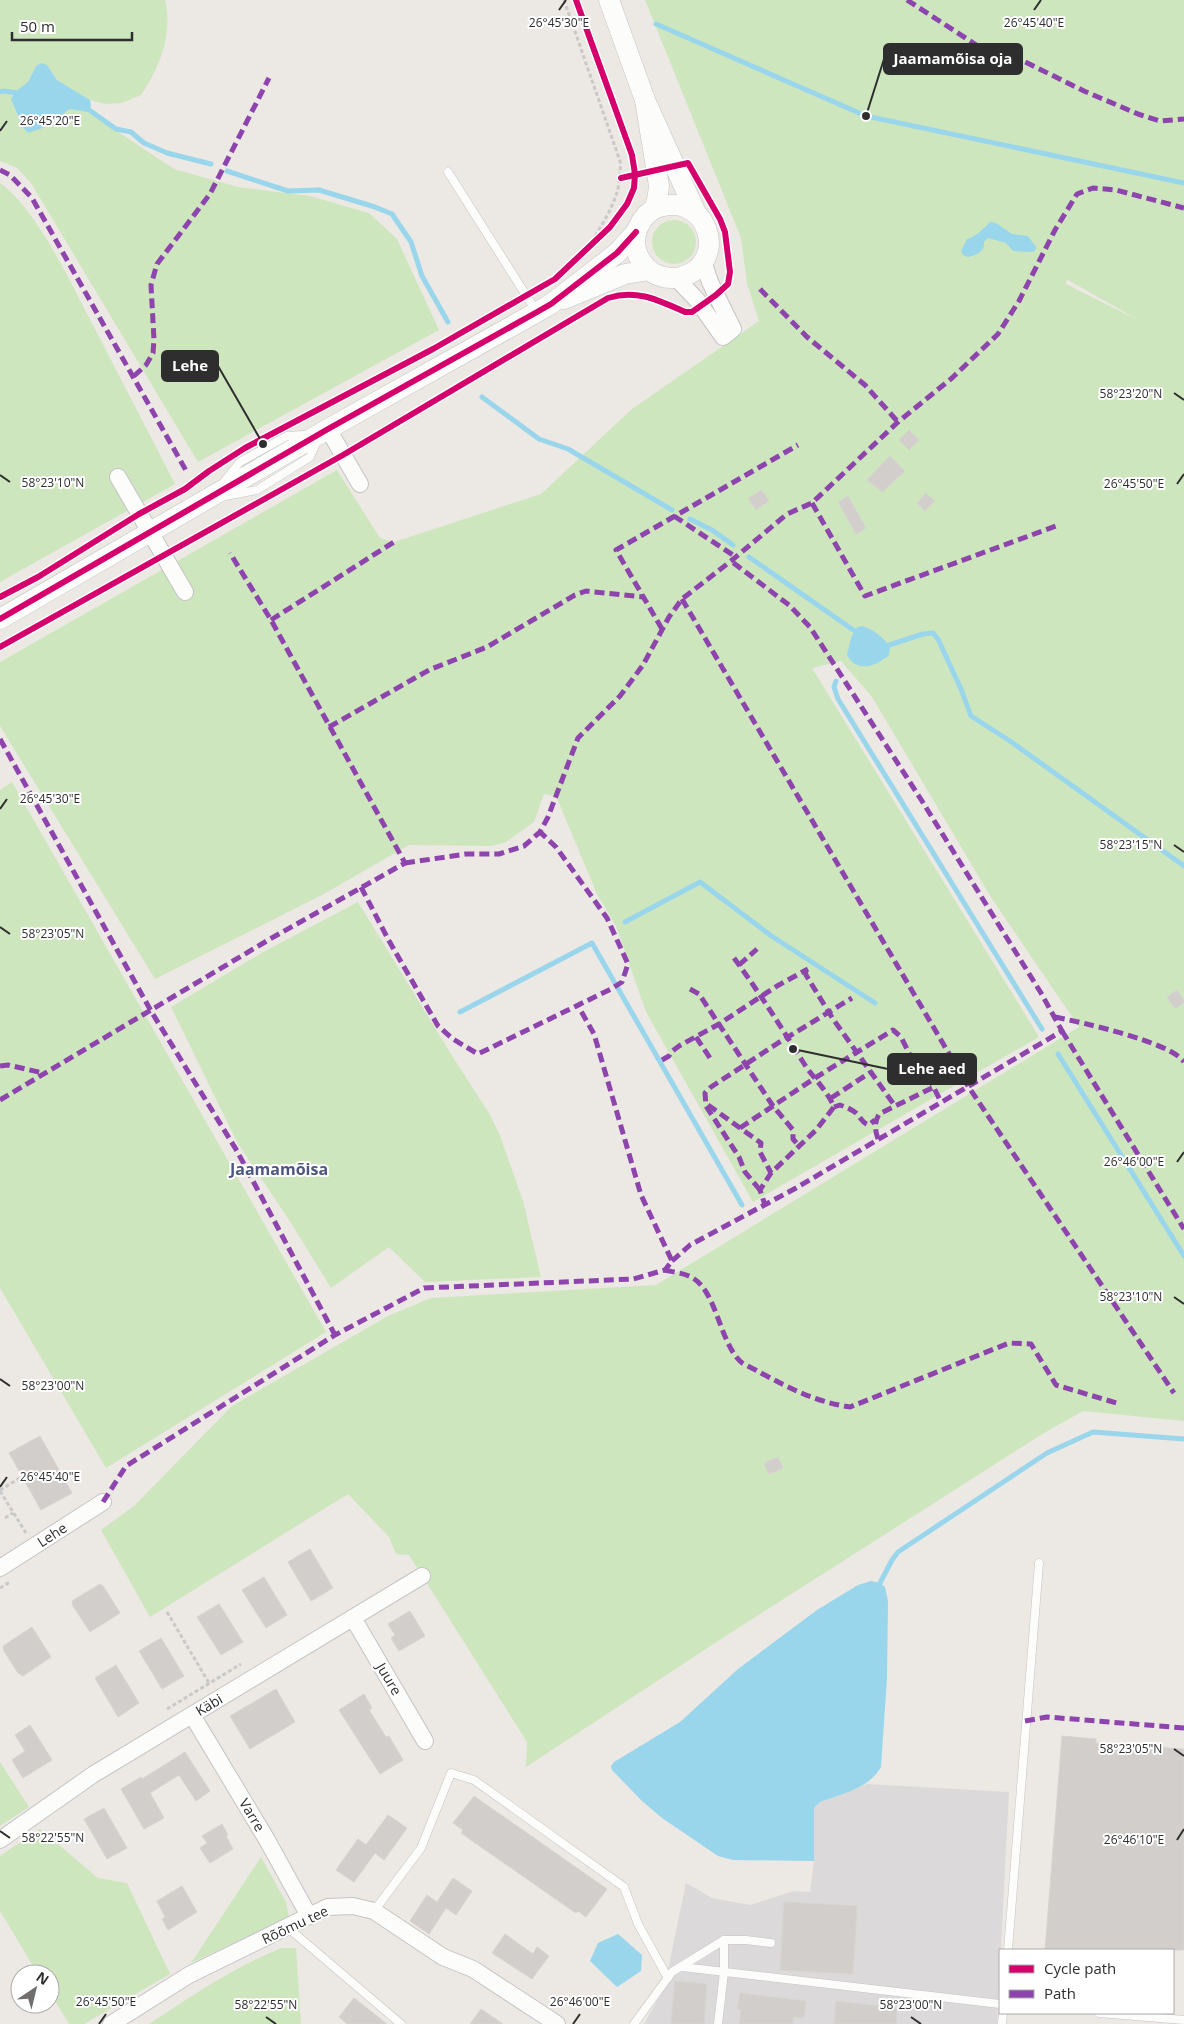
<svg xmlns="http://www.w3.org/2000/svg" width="1184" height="2024" viewBox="0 0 1184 2024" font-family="'Open Sans',sans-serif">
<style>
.industrial{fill:#dcd9db}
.green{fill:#cee6be;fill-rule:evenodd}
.water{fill:#99d6ec}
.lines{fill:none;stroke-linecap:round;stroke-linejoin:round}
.stream{stroke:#99d6ec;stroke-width:5}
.building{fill:#d1cecb;stroke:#d7d4d0}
.service-casing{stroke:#c5c4c5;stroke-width:9}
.minor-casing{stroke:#c5c4c5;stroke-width:18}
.tertiary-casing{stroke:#c5c4c5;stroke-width:21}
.path{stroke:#c9c9c8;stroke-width:3;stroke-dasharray:4 2.5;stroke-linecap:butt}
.service{stroke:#fcfcfb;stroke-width:8}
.minor{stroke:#fcfcfb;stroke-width:16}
.tertiary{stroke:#fcfcfb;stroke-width:20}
.quiet{stroke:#8e44ad;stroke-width:5;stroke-dasharray:10 5;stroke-linecap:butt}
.cycleway-casing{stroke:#fff;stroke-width:9}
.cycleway{stroke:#d6006c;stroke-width:6}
.ticks{fill:none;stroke:#2e2e2e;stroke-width:2}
.labels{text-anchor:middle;stroke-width:4;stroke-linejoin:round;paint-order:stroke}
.street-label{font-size:14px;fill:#2e2e2e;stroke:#fff}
.quarter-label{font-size:16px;font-weight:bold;fill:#4d5680;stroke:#fff}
.ticks-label{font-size:12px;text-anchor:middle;fill:#2e2e2e;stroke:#fff;stroke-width:4;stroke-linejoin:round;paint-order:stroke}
.leader{fill:none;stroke:#2e2e2e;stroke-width:2}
.callout-dot{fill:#2e2e2e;stroke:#fff;stroke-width:2}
.callout{fill:#2e2e2e;stroke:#2e2e2e;stroke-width:2}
.callout-label{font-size:15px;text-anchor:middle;font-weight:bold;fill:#fff}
</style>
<rect width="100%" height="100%" fill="#ece8e4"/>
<polygon class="industrial" points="867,1784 1009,1792 997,2024 644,2024 664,1989 686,1883 712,1898 750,1905 794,1891 810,1892 814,1861 814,1808 820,1802"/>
<g class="green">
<path d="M0,0H165C173,33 160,68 141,95L122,103L105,104L90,100L57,80L47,65L36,66L28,82L15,92L11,99L22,127L51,125L69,108L88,112L174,169L238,187L310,196L369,213L397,239L439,330L198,462L31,183L17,168L0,161Z"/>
<path d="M645,0H1184V1421L1083,1411L1044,1433L735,1630L526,1767L527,1742L409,1555L396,1554L389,1537L348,1494L150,1617L101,1530L134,1506L232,1406L388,1316L431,1298L656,1285L1079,1027L992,899L872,697L841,661L812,668L1039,1037L753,1202L646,1012L616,926L597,894L556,796L544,794L534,822L506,842L491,846L409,845L322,895L155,979L0,726V662L337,470L380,538L394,542L541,494L632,409L759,321L747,283L741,238ZM1067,280H1068L1140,321L1066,284Z"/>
<path d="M0,183C37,209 71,284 93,325C120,378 148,431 175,484L0,582Z"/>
<circle cx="674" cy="242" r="22"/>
<polygon points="12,782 326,1332 106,1468 0,1288 0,790"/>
<polygon points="358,902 454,1059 489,1113 499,1133 523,1201 541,1277 425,1282 389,1247 331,1288 291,1223 237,1142 171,1007 265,951"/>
<polygon points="0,1762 29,1807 0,1826"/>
<polygon points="40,1829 98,1878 127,1883 170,1974 84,2024 69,2024 50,1993 50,1974 38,1974 0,1911 0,1856"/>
<polygon points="261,1857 286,1902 289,1917 191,1963"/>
<path d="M282,1948H296L301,2024H149C192,1996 235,1966 282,1948Z"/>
</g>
<g class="water">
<polygon points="41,63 47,65 57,80 90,100 91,106 88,112 69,109 51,125 28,133 22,126 11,99 15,92 28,82 36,66"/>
<path d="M990,222L996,223L1012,234L1028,236L1036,247L1035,251L1031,252L1013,251L1006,243L988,238L984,242C985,251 977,255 968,257L963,255L961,251L967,239C976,237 984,228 990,222Z"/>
<path d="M862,626C874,630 884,637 890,648L889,655C875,667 857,673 847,655L851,638L856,628Z"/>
<path d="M871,1581L880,1583L885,1587L888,1601L887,1678L881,1767C868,1789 844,1793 820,1802L814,1808V1861L733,1860L718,1856L662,1818L642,1801L612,1770L611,1766L614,1762L680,1722L738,1669L817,1610L858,1585Z"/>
<polygon points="618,1934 642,1955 641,1971 617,1987 590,1961 598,1943"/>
</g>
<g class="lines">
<g class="stream">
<polyline points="656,24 866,116 1184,183"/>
<polyline points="0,92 3,91 19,93"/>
<polyline points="85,107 116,129 131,132 144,143 167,153 211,164"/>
<polyline points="227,171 288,191 319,190 375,207 392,214 411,242 422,276 448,322"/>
<polyline points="482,397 539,439 568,449 672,510"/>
<polyline points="690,519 712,530 733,545"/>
<polyline points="749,557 859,634"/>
<polyline points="883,647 923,634 933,633 938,639 961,689 971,716 1010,741 1184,866"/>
<polyline points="836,681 834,687 838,699 1042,1029"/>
<polyline points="625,922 700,882 770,935 875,1003"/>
<polyline points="460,1012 592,943 742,1205"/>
<polyline points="1058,1054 1184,1256"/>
<polyline points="880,1583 892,1560 898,1552 1047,1453 1093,1432 1184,1439"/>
</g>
</g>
<g class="building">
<polygon points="909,430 919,440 909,450 899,440"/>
<polygon points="890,456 905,471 882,492 867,480"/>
<polygon points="762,490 769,501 756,510 748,498"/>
<polygon points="926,493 935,501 925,511 917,503"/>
<polygon points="848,496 866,528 856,534 838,502"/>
<polygon points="1177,990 1184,1000 1184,1003 1175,1009 1167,997"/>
<polygon points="40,1436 72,1493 41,1510 9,1453"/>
<polygon points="778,1457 783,1468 769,1474 764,1463"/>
<polygon points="310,1549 333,1588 311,1601 288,1562"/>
<polygon points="264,1577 287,1615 266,1628 242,1590"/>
<polygon points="100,1584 103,1586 120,1613 90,1632 73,1606 72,1601"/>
<polygon points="219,1604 243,1642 221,1655 197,1617"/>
<polygon points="410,1611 425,1636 399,1651 391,1638 395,1635 388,1624"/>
<polygon points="32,1627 51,1657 23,1676 18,1673 4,1651 3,1646"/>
<polygon points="161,1638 184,1676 162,1689 139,1651"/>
<polygon points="116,1665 139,1703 118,1717 95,1678"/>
<polygon points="276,1689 295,1722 250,1749 230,1716"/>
<polygon points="364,1694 372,1708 369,1710 386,1737 389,1736 403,1760 380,1774 339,1710"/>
<polygon points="30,1725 52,1760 23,1778 12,1760 25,1751 15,1735"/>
<polygon points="1062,1736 1096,1739 1096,1743 1184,1749 1184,1950 1045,1950"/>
<polygon points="185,1752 210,1791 196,1801 179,1775 150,1793 164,1818 144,1829 121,1789 141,1777 142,1779"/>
<polygon points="474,1796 607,1889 586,1917 578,1911 576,1913 567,1907 461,1833 463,1830 453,1823"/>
<polygon points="104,1808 127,1848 107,1859 84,1819"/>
<polygon points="388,1815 407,1828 384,1860 375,1853 354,1882 336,1870 358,1839 366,1845"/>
<polygon points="222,1824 228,1835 226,1836 233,1849 210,1863 200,1848 207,1843 202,1836"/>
<polygon points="453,1878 472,1891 456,1915 446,1908 429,1934 410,1921 427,1895 437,1902"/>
<polygon points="182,1886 197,1912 168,1930 162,1919 165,1917 157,1901"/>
<polygon points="784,1902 857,1906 853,1974 780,1970"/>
<polygon points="505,1934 533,1954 537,1947 549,1956 532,1979 492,1953"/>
<polygon points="675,1981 707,1984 704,2024 671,2024"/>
<polygon points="740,1993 806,2001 804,2018 793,2017 793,2024 739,2024 741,2010 737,2009"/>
<polygon points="354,1998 387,2024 347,2024 339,2017"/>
<polygon points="836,2001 897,2008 896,2024 834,2024"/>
<polygon points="481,2009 503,2024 470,2024"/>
</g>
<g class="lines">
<g class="service-casing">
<g id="service">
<polyline points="448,172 536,311"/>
<polygon points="320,434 310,457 257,490 210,499 240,462 287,436"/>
<polyline points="374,1911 421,1848 451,1773 474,1780 624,1887 638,1924 668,1978"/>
<polyline points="287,1927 401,2024"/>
<polyline points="1008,1950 1039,1563"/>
<polyline points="682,1967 1000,2004"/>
<polyline points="1099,2013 1184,2020"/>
<polyline points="634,2024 672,1972 724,1940"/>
<polyline points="718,2024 724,1972 724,1940 746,1940 771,1943"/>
<polyline points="1002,2024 1003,2013"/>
</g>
</g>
<g class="minor-casing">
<g id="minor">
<polyline points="676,278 697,300 723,337 733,329 710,282 703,261"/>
<polyline points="328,429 360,484"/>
<polyline points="118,477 185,592"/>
<polyline points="0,1568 103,1502"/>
<polyline points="353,1618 425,1741"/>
<polyline points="192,1715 267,1840 309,1916"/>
<polyline points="0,1840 94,1774 422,1576"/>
<polyline points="111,2024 189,1975 309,1916 328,1907 353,1906 374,1911 443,1957 473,1969 557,2024"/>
</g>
</g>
<g class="tertiary-casing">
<g id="tertiary">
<polyline points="609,0 645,100 696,213"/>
<path d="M645,100L659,186C658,193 658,201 654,208C652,211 649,213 646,215C639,223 635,233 635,243C636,256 644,268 655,274C663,278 672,279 681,277C732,263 707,187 654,209"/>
<polyline points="564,299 625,274 649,270"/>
<polyline points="0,619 328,429 537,312 551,304 617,253 636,232"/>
</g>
</g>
<g class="path">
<path d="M564,0L620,161C623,198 604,218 588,250"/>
<polyline points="0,1490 20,1478"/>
<polyline points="0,1491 26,1533"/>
<polyline points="5,1518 13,1513"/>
<polyline points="0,1588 10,1582"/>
<polyline points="167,1612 209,1683"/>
<polyline points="167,1709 241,1664"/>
</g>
<use href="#service" class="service"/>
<use href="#minor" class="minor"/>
<use href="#tertiary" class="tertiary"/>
<g class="quiet">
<polyline points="907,0 981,48 1011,55 1084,91 1138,114 1160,121 1184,119"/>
<polyline points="0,170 10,175 32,198 188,474"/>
<polyline points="760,289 807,337 865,385 898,422"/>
<polyline points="134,376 146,365 153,353 154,340 151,285 157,264 210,194 269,78"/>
<polyline points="812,503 865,596 1056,526"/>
<polyline points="674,516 736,557"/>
<polyline points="682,599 968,1086 1174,1393"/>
<polyline points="271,620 394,542"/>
<polyline points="662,629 616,550 798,445"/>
<polyline points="329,727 429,670 487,647 575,595 586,591 643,597"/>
<polyline points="0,739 151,1011 237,1151 335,1335"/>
<polyline points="405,863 466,854 499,854 524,846 540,832 548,817 578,738 620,696 643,665 669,617 682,599 731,561 787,514 812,503 898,422 952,378 998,334 1019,301 1055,230 1077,194 1093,188 1116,190 1184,208"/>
<polyline points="361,887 388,939 438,1026 453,1039 478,1054 611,989 622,982 628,964 607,918 556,847 540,832"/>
<path d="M734,958C759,992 781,1027 803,1062C813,1078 827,1090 834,1107L816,1130L771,1173L760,1190L765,1205"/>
<polyline points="739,965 757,949"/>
<polyline points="805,970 806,975 833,1019 895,1106"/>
<polyline points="690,989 699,994 773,1106 793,1130 793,1139 799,1146"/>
<path d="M1055,1017C1080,1022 1171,1042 1184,1062"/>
<polyline points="1062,1031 1184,1229"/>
<polyline points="696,1037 710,1058"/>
<polyline points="662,1060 669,1056 671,1052 679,1046 719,1024 777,986 808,969"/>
<polyline points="0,1066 8,1065 43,1073"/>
<polyline points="831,1098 871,1072"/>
<polyline points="0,1100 270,939 405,863 271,620 230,553"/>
<polyline points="708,1105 761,1143 760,1152 771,1173"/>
<path d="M834,1107L840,1105C846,1107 851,1109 856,1113C861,1118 862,1123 869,1125L875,1120"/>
<polyline points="740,1128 815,1078 893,1030 901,1037 911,1057 931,1082 941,1102"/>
<path d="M878,1139C875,1130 874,1123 879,1114L934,1087"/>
<polyline points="760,1190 745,1172 739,1157 706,1106 705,1093 711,1087 778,1043 852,998"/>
<polyline points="672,1261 690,1245 796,1188 1062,1031 1041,993 922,801 810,627 789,605 731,561"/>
<path d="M665,1270C673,1272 683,1273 691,1277C717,1290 719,1342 741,1362C746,1366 755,1369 761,1373C791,1389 816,1402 850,1407L1009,1343L1031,1344L1056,1385L1120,1404"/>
<polyline points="103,1502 126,1466 335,1335 424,1288 633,1279 665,1270 672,1261 641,1195 594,1034 577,1004"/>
<polyline points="1025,1721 1047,1717 1184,1728"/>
</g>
<g class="cycleway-casing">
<g id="cycleway">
<polyline points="0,597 38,577 139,514 185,489 209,471 245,448 433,349 555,279 610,227 627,204 634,188 635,174 632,155 576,0"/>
<polyline points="0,619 328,429 537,312 551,304 617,253 636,232"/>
<path d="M0,647L343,455L608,298C637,289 658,300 685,312H692L716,295L728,284L730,272L725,232L720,219L688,163L621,178"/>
</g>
</g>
<use href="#cycleway" class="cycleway"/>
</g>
<path class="ticks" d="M559,10L566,0M1034,10L1041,0M0,131L7,121M1174,393L1184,400M0,475L10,482M1177,484L1184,474M0,809L7,799M1174,845L1184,852M0,927L10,934M1177,1162L1184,1152M1174,1297L1184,1304M0,1379L10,1386M0,1487L7,1477M1174,1749L1184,1756M0,1831L10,1838M1177,1840L1184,1829M266,2017L276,2024M911,2017L921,2024M99,2024L106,2014M573,2024L580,2014"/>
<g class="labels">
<g class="street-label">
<text transform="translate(52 1535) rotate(-33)" y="5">Lehe</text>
<text transform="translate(389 1679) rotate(59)" y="5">Juure</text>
<text transform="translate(209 1705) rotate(-31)" y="5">Käbi</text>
<text transform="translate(252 1815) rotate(59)" y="5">Varre</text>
<text transform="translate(295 1925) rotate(-25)" y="5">Rõõmu tee</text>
</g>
<g class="quarter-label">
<text x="279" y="1175">Jaamamõisa</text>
</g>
</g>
<g class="ticks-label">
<text x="559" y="27">26°45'30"E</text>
<text x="1034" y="27">26°45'40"E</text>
<text x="50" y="125">26°45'20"E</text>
<text x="1131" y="398">58°23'20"N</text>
<text x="53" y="487">58°23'10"N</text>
<text x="1134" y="488">26°45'50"E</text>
<text x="50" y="803">26°45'30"E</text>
<text x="1131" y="849">58°23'15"N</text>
<text x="53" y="938">58°23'05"N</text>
<text x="1134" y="1166">26°46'00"E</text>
<text x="1131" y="1301">58°23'10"N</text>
<text x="53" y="1390">58°23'00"N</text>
<text x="50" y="1481">26°45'40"E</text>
<text x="1131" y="1753">58°23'05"N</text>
<text x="53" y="1842">58°22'55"N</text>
<text x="1134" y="1844">26°46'10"E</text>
<text x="106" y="2006">26°45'50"E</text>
<text x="580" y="2006">26°46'00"E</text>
<text x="266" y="2009">58°22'55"N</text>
<text x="911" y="2009">58°23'00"N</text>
</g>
<path class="leader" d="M866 116L884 59M263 444L218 366M793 1049L888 1069"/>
<g class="callout-dot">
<circle cx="866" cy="116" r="5"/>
<circle cx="263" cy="444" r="5"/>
<circle cx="793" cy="1049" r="5"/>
</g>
<g class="callout">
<rect x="884" y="44" width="138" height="30" rx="5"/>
<rect x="162" y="351" width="56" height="30" rx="5"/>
<rect x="888" y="1054" width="88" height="30" rx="5"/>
</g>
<g class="callout-label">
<text x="953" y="64">Jaamamõisa oja</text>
<text x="190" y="371">Lehe</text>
<text x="932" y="1074">Lehe aed</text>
</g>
<rect x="999" y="1949" width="175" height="65" fill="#ffffff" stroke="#ababab"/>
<rect x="1009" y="1965" width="25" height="8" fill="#d6006c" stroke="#ababab"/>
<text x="1044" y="1974" font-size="15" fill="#2e2e2e">Cycle path</text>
<rect x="1009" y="1990" width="25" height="8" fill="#8e44ad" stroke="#ababab"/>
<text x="1044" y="1999" font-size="15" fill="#2e2e2e">Path</text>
<g transform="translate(35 1989) rotate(35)"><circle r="24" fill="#ffffff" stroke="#ababab"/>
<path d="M0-4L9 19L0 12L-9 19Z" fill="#706f6e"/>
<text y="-8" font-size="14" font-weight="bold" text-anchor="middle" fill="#2e2e2e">N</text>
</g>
<path d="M12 32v8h120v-8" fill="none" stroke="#2e2e2e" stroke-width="2.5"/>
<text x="20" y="32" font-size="15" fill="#2e2e2e" stroke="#ffffff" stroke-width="4" paint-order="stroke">50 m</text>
</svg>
